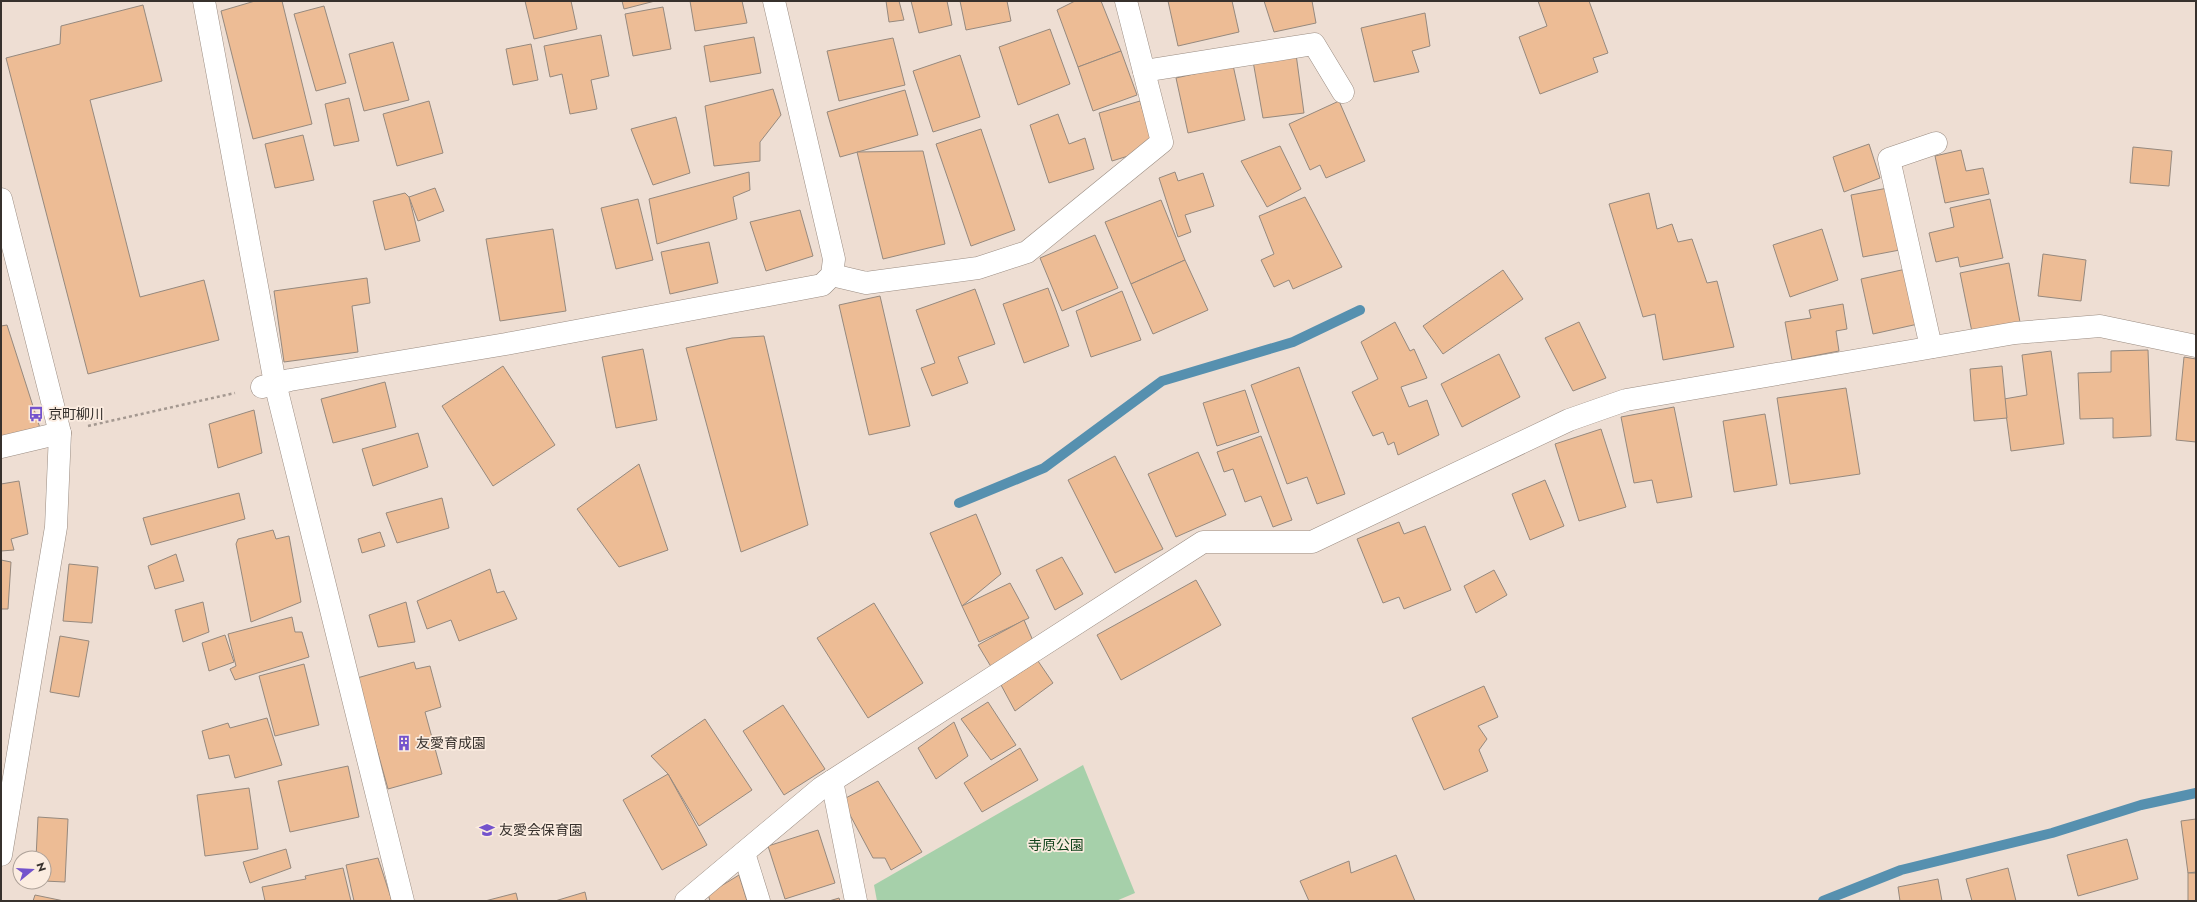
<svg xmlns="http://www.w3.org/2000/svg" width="2197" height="902" viewBox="0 0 2197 902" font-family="Jost,'Noto Sans JP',sans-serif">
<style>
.green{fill:#a6d0aa}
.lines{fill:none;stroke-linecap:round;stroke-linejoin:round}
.stream{stroke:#5690af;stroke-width:10}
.building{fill:#edbc95;stroke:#96897e}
.minor-casing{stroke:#9a8c82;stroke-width:23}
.path{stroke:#a49890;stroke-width:2.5;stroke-dasharray:3 3;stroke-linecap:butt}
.minor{stroke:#fff;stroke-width:22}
.labels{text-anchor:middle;stroke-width:3.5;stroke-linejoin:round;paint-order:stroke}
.poi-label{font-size:14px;fill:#37312d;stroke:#fbece0;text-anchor:start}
.park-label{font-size:14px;fill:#11431b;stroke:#fbece0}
</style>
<rect width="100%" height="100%" fill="#eeded3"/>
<polygon class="green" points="1083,765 1135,893 1116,901 877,901 874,885"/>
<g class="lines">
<g class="stream">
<polyline points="959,503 1044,468 1162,381 1293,342 1360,310"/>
<polyline points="1823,901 1901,870 2052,833 2141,805 2196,793"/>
</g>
</g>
<g class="building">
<polygon points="255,1 282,1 312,124 253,139 221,11"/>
<polygon points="525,1 571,1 577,29 534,39"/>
<polygon points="622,1 655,1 624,9"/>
<polygon points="690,1 742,1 747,23 695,31"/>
<polygon points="886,1 899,1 904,20 889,22"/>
<polygon points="911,1 947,1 952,25 919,33"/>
<polygon points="960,1 1007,1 1011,21 966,30"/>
<polygon points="1075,1 1101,1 1121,51 1078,67 1057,10"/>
<polygon points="1168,1 1232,1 1239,32 1178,46"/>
<polygon points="1264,1 1312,1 1316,23 1274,32"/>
<polygon points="1538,1 1589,1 1608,53 1593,58 1598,72 1540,94 1519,37 1547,26"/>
<polygon points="143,5 162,81 90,100 140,297 204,280 219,340 88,374 6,58 60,44 61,26"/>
<polygon points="324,6 346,83 316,91 294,14"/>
<polygon points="663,7 671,49 633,56 625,14"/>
<polygon points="1425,13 1430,46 1412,51 1419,72 1374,82 1361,28"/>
<polygon points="1050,29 1070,84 1018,105 999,47"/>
<polygon points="601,35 609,76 591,80 597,109 570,114 562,74 550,77 544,46"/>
<polygon points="754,37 761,73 710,82 704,46"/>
<polygon points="893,38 905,85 839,101 827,51"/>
<polygon points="393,42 409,100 364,111 349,54"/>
<polygon points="531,44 538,80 513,85 506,49"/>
<polygon points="1121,51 1137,95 1093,111 1078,67"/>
<polygon points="1296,54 1304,113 1263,118 1253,61"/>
<polygon points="960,55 980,117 933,132 913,71"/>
<polygon points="1233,65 1245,120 1188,133 1176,78"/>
<polygon points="773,89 781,115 760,142 760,161 714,166 705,106"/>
<polygon points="905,90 918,135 840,157 827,112"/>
<polygon points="349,98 359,141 334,146 325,104"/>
<polygon points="429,101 443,153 397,166 383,114"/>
<polygon points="1140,101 1154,148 1112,161 1099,113"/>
<polygon points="1339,101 1365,161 1326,178 1320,165 1310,170 1289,124"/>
<polygon points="1058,114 1069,144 1085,138 1094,169 1049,183 1030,125"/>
<polygon points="676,117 690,173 653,185 631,129"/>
<polygon points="981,129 1015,230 971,246 936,144"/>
<polygon points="303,135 314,180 275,188 265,144"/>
<polygon points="1869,144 1880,178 1844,192 1833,157"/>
<polygon points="1280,146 1301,189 1267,207 1241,161"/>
<polygon points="2133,147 2172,151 2169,186 2130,183"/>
<polygon points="1961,150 1966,171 1983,168 1989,194 1945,203 1935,156"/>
<polygon points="923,151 945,244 883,259 857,152"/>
<polygon points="749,172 750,190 733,197 737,219 657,244 649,199"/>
<polygon points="1175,172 1178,181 1203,173 1214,206 1185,215 1191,232 1178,237 1159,178"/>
<polygon points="1893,187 1905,249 1863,257 1851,195"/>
<polygon points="435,188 444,211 418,221 409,197"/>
<polygon points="405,193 409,197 420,241 385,250 373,201"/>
<polygon points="1649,193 1657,229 1672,224 1678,242 1692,239 1707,283 1717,281 1734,347 1663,360 1655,314 1643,317 1609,204"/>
<polygon points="1305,197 1342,267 1293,289 1289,280 1274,287 1261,260 1274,254 1259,216"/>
<polygon points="638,199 653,260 616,269 601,208"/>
<polygon points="1990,199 2003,258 1960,267 1958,257 1936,262 1929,233 1954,227 1950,208"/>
<polygon points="1161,200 1185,260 1131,284 1105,222"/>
<polygon points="800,210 813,256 766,271 750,222"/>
<polygon points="553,229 566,311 500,321 486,239"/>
<polygon points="1822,229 1838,280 1790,297 1773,245"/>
<polygon points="1095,235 1118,288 1062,311 1040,258"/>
<polygon points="709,242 718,283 670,294 661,252"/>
<polygon points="2043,254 2086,260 2081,301 2038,296"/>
<polygon points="1185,260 1208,310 1153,334 1131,284"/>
<polygon points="2009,263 2020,322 1972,332 1960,273"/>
<polygon points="1906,269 1918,324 1873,334 1861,279"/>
<polygon points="1503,270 1523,299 1443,354 1423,326"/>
<polygon points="367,278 370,303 352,306 358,352 284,362 274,291"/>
<polygon points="1048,288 1069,346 1024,363 1003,304"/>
<polygon points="975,289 995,344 958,357 968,383 932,396 921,368 935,363 916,310"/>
<polygon points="1122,291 1141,340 1091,357 1076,311"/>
<polygon points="880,296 910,426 869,435 839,305"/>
<polygon points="1843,304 1847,329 1836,331 1839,351 1792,360 1785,322 1811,318 1809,310"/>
<polygon points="1395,322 1410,351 1414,349 1427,378 1401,387 1409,407 1427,400 1439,435 1398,455 1394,442 1388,445 1383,432 1373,436 1352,392 1378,379 1361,342"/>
<polygon points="1579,322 1606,378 1573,391 1545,338"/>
<polygon points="7,325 40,428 1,438 1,326"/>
<polygon points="764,336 808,525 741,552 686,348 732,338"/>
<polygon points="643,349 657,420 616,428 602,357"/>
<polygon points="2148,350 2151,436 2113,438 2113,418 2080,419 2078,373 2111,372 2111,351"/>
<polygon points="2051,351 2064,444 2011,451 2004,399 2027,395 2022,355"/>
<polygon points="1499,354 1520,397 1462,427 1441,384"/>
<polygon points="2184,357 2196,359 2196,442 2176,440"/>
<polygon points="503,366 555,445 493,486 442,406"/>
<polygon points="2002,366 2007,418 1974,421 1970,369"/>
<polygon points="1299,367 1345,494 1317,504 1307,477 1287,484 1251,385"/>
<polygon points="385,382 396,427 333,443 321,399"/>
<polygon points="1846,388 1860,474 1790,484 1777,398"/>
<polygon points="1245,390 1259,432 1217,446 1203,403"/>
<polygon points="1674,407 1692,497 1657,503 1652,480 1634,483 1621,417"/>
<polygon points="254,410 262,453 218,468 209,424"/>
<polygon points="1765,414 1777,485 1734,492 1723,421"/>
<polygon points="1601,429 1626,507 1579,521 1555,444"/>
<polygon points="418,433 428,467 373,486 362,449"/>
<polygon points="1261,436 1292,520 1273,527 1261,496 1245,502 1233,469 1224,472 1217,452"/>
<polygon points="1198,452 1226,515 1176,537 1148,474"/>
<polygon points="1115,456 1163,549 1115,573 1068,480"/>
<polygon points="639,464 668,550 619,567 577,509"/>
<polygon points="1545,480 1564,526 1530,540 1512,494"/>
<polygon points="19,481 28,534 11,539 14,550 1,551 1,484"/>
<polygon points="239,493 245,519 151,545 143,518"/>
<polygon points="442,498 449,528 397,543 386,513"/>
<polygon points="976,514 1001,574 962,606 930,533"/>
<polygon points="1399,522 1404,534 1425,526 1451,590 1404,609 1399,597 1383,603 1357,539"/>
<polygon points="273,530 276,539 289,536 301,602 251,622 236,544 238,539"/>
<polygon points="380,532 385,546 362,553 358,539"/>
<polygon points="176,554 184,581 155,589 148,566"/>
<polygon points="1062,557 1083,594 1055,610 1036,570"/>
<polygon points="1,560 11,562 8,609 1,609"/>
<polygon points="69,564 98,567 92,623 63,621"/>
<polygon points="490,569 497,593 504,591 517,619 459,641 451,620 427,629 417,601"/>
<polygon points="1494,570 1507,595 1476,613 1464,586"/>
<polygon points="1196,580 1221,625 1121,680 1097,635"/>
<polygon points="1010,583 1029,618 979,642 962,606"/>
<polygon points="203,602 209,632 183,642 175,610"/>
<polygon points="406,602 415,642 378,647 369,615"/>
<polygon points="874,603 923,683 868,718 817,638"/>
<polygon points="292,617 295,632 302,632 309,657 235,680 230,669 236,666 228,634"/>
<polygon points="1024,620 1034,643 993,670 978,645"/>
<polygon points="225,635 234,662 209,671 202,643"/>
<polygon points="60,636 89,641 79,697 50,692"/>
<polygon points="1038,661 1053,683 1015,711 1001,685"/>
<polygon points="414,662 416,669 430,666 441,707 425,712 442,774 388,789 357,678"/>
<polygon points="304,664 319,725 275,736 259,676"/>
<polygon points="1484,686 1498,717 1478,726 1487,739 1479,750 1488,771 1444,790 1412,718"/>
<polygon points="988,702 1016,745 991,760 961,719"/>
<polygon points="783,705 825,769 784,795 743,731"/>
<polygon points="267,718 282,765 235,778 229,755 209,759 202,731 228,723 230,728"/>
<polygon points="705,719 752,790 699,826 668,774 651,756"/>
<polygon points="954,722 968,756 936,779 918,748"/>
<polygon points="1020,748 1038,780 982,812 964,783"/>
<polygon points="348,766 359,817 290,832 278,781"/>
<polygon points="668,774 707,845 662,870 623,800"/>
<polygon points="878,781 922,852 891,870 885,858 873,858 842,800"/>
<polygon points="249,788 258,849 205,856 197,795"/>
<polygon points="38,817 68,819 65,882 44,881 44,858 36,858"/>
<polygon points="2196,819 2196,872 2188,873 2181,821"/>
<polygon points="818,830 835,883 785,899 768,846"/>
<polygon points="2127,839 2138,879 2078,896 2067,855"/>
<polygon points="286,849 291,868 250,883 243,862"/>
<polygon points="1396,855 1415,901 1309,901 1300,881 1349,861 1351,873"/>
<polygon points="378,858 392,901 354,901 346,865"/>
<polygon points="343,868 351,901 265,901 262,887 306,879 305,876"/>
<polygon points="2008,868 2016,901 1972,901 1966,879"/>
<rect x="2188" y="873" width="8" height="28"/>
<polygon points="739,875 747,901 710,901 708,894"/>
<polygon points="1938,879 1942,901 1900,901 1898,887"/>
<polygon points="585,892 587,901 555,901"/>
<polygon points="516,893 518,901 485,901"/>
<polygon points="35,895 64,901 33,901"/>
<polygon points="839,898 840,901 829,901"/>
</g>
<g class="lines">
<g class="minor-casing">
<g id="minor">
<polyline points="204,1 275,383 403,901"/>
<polyline points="1144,71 1314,44 1343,92"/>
<polyline points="1,199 60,433 56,527 1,855"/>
<polyline points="832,275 866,283 978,268 1027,252 1162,142 1126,1"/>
<polyline points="1931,347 1889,159 1936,143"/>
<polyline points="262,387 290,380 506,344 822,285 832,275 834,259 774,1"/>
<polyline points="1,447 60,433"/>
<polyline points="832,781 856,901"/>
<polyline points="744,853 759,901"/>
<polyline points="686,901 821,788 1203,542 1312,542 1569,420 1626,400 2015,333 2100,326 2196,346"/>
</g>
</g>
<polyline class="path" points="88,426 235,393"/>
<use href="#minor" class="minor"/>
</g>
<defs>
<g id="bus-bare" transform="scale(1.2)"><path d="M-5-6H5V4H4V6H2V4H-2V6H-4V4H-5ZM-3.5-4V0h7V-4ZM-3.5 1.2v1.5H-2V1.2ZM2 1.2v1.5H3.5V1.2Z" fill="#7453cc" stroke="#fbece0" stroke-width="2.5" paint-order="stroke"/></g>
<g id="building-bare" transform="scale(1.2)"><path d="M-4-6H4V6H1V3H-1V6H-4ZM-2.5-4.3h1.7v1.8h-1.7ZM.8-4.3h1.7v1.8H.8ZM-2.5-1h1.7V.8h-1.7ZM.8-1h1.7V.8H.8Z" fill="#7453cc" stroke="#fbece0" stroke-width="2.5" paint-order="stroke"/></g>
<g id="school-bare" transform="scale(1.2)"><path d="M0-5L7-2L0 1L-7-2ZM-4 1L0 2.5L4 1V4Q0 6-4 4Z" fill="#7453cc" stroke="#fbece0" stroke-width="2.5" paint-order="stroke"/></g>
</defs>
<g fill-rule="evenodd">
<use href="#bus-bare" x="36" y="414"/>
<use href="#building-bare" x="404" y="743"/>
<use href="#school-bare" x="487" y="830"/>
</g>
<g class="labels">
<g class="poi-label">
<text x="48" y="419">京町柳川</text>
<text x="416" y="748">友愛育成園</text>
<text x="499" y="835">友愛会保育園</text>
</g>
<g class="park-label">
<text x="1056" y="850">寺原公園</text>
</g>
</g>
<rect width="2197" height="902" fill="none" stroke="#37312d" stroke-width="4"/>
<g transform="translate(32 870) rotate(72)"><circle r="19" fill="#fbece0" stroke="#ada198"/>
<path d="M0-3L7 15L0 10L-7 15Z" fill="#7453cc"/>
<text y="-6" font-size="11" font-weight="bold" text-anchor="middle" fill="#37312d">N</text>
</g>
</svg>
